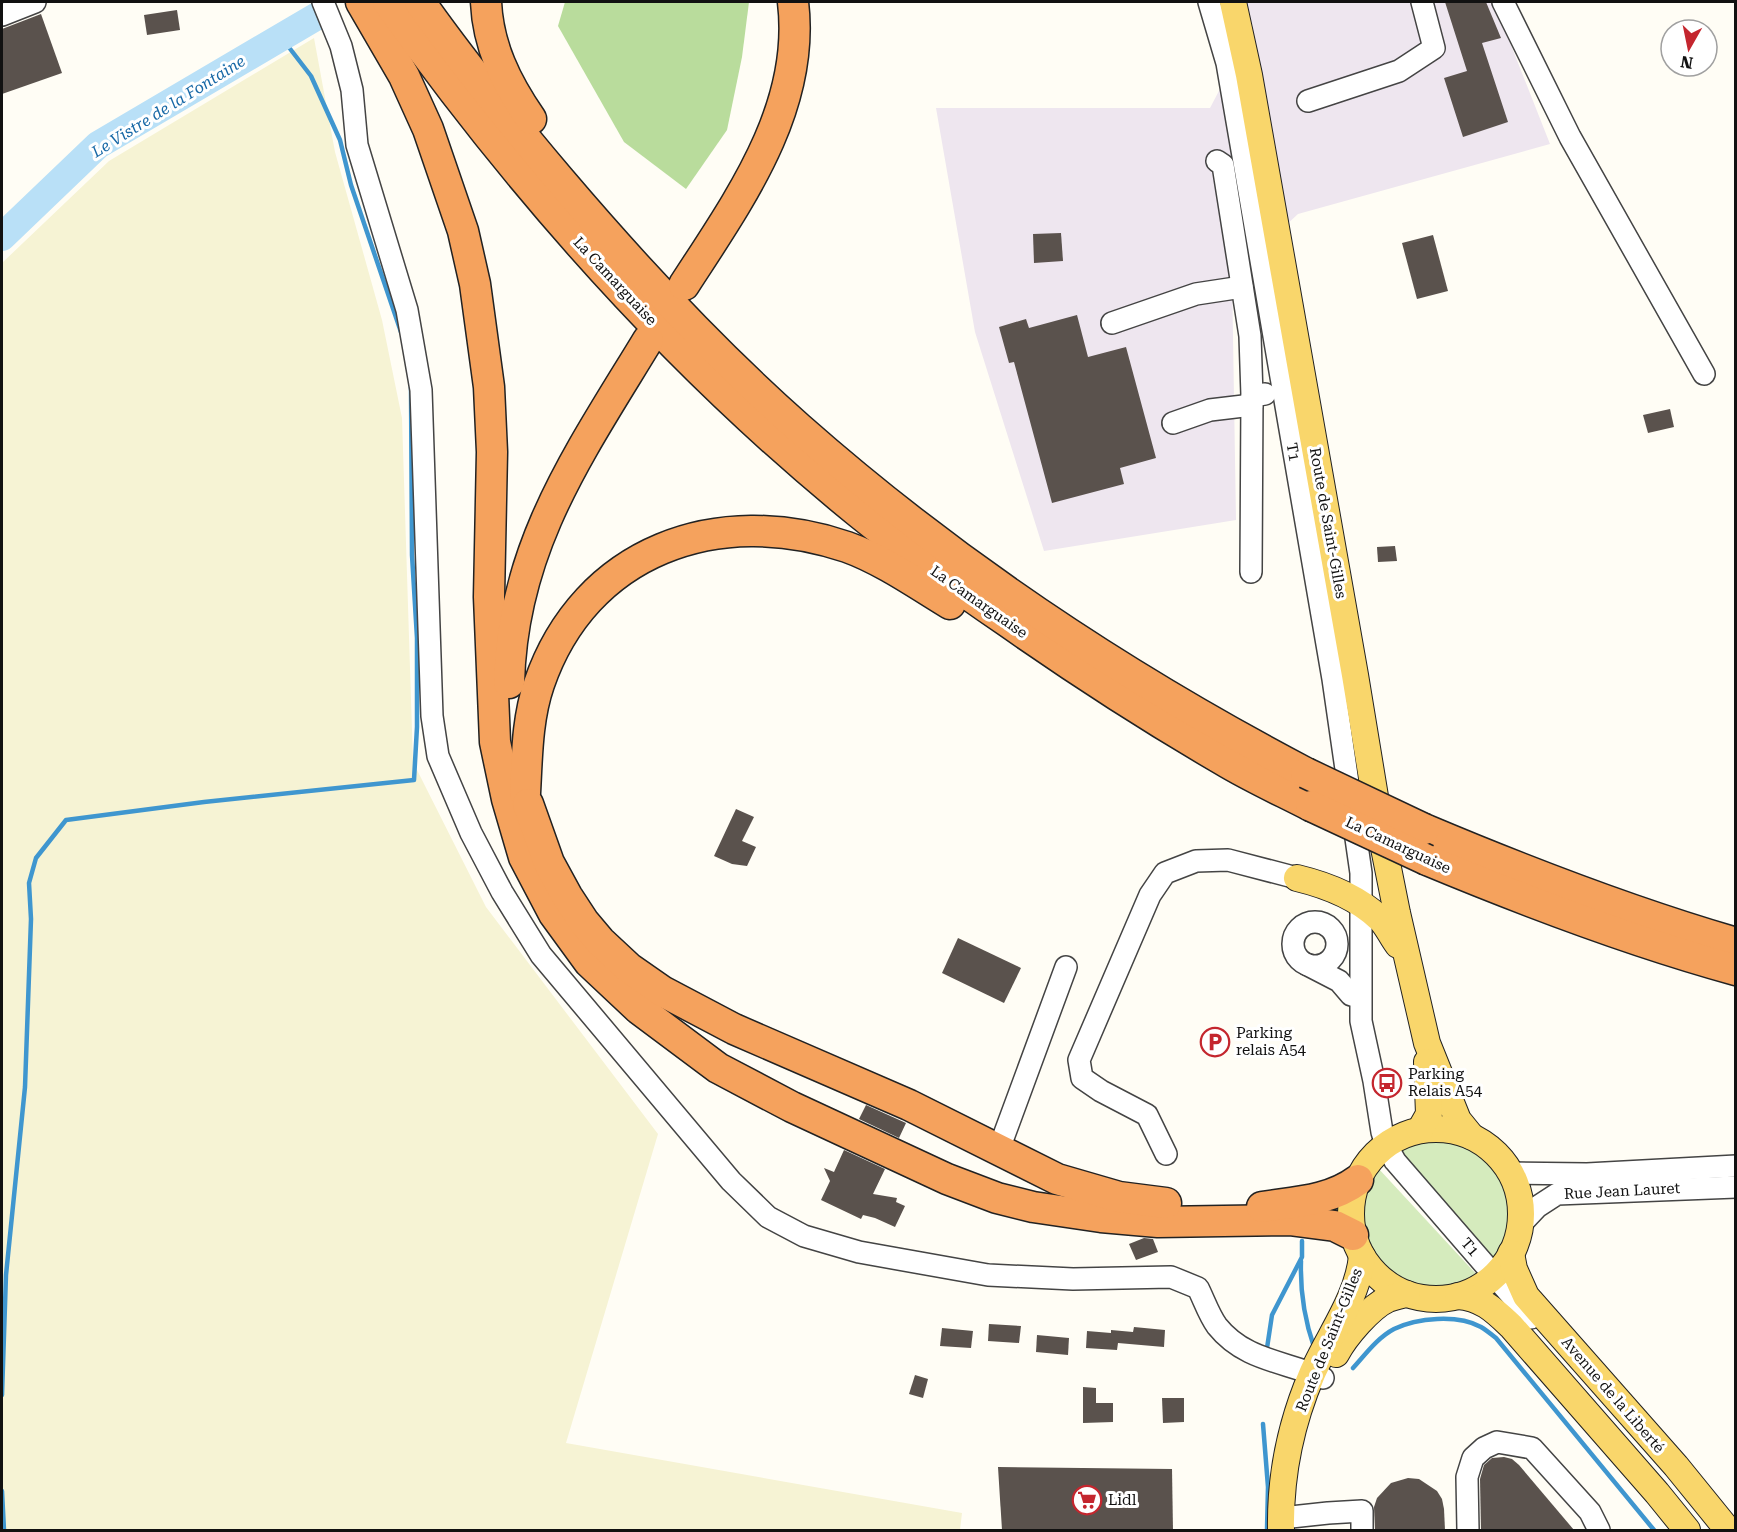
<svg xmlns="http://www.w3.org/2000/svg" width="1737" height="1532" viewBox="0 0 1737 1532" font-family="'Roboto Serif',serif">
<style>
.industrial{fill:#eee6ef}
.farmland{fill:#f6f3d4}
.green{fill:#d5ebbd}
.forest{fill:#b9dc9c}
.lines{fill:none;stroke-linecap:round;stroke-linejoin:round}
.stream{stroke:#3f96cf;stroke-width:4.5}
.river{stroke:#b9e0f7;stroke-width:28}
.building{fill:#5a524d}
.minor-casing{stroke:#444;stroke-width:24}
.major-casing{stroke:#222;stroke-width:28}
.highway-casing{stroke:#222;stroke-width:33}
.minor{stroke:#fff;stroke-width:21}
.major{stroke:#f9d66b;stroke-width:26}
.highway{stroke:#f5a25d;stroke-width:30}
.highway-bridge-casing{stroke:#222;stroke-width:33;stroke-linecap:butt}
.highway-bridge{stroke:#f5a25d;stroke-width:30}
.labels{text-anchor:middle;stroke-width:6;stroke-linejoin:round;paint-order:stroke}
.street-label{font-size:15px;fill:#111;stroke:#fff}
.poi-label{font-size:15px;fill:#111;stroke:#fff;text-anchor:start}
.water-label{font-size:16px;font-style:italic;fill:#1768a6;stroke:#fff}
</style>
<rect width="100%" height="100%" fill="#fffdf5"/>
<polygon class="industrial" points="1244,2 1494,2 1550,144 1298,214 1232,275 1236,520 1044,551 975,332 936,108 1210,108 1253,26"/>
<polygon class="farmland" points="314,38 335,152 382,320 402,418 413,762 486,907 658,1134 566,1443 962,1513 960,1530 2,1530 2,263 109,161"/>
<g class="green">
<path d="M1440,1140C1447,1141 1456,1142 1463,1145C1500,1159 1521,1205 1506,1242C1503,1249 1498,1256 1494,1262L1395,1152L1417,1142Z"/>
<path d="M1378,1168L1477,1275C1468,1280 1457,1287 1447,1288C1404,1292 1362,1261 1361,1216C1361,1198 1369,1183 1378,1168Z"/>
</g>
<polygon class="forest" points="565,2 749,2 742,57 727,130 686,189 624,142 558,26"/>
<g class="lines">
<g class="stream">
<polyline points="281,37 311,76 340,140 351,185 401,332"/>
<path d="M1301,1261C1300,1291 1304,1318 1314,1347"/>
<polyline points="1267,1348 1272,1315 1302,1257 1302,1241"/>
<path d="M1353,1368C1365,1355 1377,1338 1394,1329C1417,1318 1457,1314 1481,1327C1486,1330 1491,1334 1496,1338L1654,1530"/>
<polyline points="2,1395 6,1275 25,1087 31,919 29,883 36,858 66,820 204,802 414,780 417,727 417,638 412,555 411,387"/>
<polyline points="1263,1424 1268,1487 1267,1530"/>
<polyline points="2,1491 4,1530"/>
</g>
<polyline class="river" points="2,237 98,145 319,15"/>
</g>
<g class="building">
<polygon points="1445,2 1486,2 1501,38 1482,43 1508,122 1463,137 1444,78 1467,71"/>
<polygon points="177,10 180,30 147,35 144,15"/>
<polygon points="41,14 62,73 2,94 2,29"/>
<polygon points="1061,233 1063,261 1034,263 1033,234"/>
<polygon points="1433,235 1448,291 1417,299 1402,243"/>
<polygon points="1077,315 1088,357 1126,347 1156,458 1120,468 1124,484 1052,503 1014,362 1009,363 999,327 1026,319 1029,328"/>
<polygon points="1670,409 1674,427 1648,433 1643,415"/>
<polygon points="1395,546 1397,561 1378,562 1377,547"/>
<polygon points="736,809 754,817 742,841 756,847 747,866 732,864 714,856"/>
<polygon points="958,938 1021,968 1004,1003 942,973"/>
<polygon points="866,1105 906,1123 899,1138 859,1119"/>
<polygon points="844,1150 885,1169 873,1194 897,1198 896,1202 905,1206 895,1227 875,1218 863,1215 861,1219 821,1200 830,1181 824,1168 834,1172"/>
<polygon points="1144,1238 1153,1239 1158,1252 1136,1260 1129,1244"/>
<polygon points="989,1324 1021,1326 1019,1343 988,1341"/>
<polygon points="1134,1327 1165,1330 1164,1347 1118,1343 1117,1350 1086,1348 1087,1331 1111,1333 1111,1330 1133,1332"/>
<polygon points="942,1328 973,1331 971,1348 940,1346"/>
<polygon points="1037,1335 1069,1338 1068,1355 1036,1352"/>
<polygon points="915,1375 928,1379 923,1398 909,1394"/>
<polygon points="1083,1387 1096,1388 1096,1403 1113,1403 1113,1422 1083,1423"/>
<polygon points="1162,1398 1184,1398 1184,1422 1163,1423"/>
<polygon points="1504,1457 1512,1459 1519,1465 1574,1530 1481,1530 1480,1479 1484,1465 1492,1458"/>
<polygon points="998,1467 1172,1469 1173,1530 1002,1530"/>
<polygon points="1408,1478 1419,1479 1437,1491 1442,1499 1444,1509 1445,1530 1375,1530 1374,1507 1377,1498 1391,1483"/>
</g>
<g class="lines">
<g class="minor-casing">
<g id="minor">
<path d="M323,2L341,46L352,90L357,145L407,310L421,390L432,716L438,756L471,833L502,892L541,955L731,1181L768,1217L804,1236L859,1252L988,1275L1073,1279L1171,1277L1198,1288C1204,1300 1209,1315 1217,1326C1245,1361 1285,1361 1323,1378"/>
<polyline points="1209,2 1227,63 1333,679 1361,873 1361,1021 1374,1081 1382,1132 1386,1145 1395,1161 1531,1318"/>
<polyline points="1503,2 1570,137 1704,374"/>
<polyline points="2,15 35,2"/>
<polyline points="1308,101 1399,71 1434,48 1422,2"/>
<polyline points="1217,161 1223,165 1250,336 1252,396"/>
<polyline points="1112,323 1196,294 1242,287"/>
<polyline points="1173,423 1210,410 1252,405"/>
<polyline points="1251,572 1252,396 1265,394"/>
<circle cx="1315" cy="944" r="22"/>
<polyline points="1308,965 1339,981 1351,995"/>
<polyline points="999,1149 1066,967"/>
<polyline points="1166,1154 1147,1115 1101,1091 1082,1078 1079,1060 1150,895 1165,873 1196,861 1228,860 1297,878"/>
<polyline points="1510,1173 1587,1174 1736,1166"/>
<polyline points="1520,1225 1537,1207 1557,1194 1736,1187"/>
<polyline points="1291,1517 1328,1513 1362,1511 1362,1530"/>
<polyline points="1468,1530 1467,1477 1473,1458 1484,1448 1497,1442 1532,1448 1590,1512 1599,1530"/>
</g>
</g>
<g class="major-casing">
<g id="major">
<polyline points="1233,2 1249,75 1355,675 1381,833 1397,913 1427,1043 1458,1120 1471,1136"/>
<path d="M1297,878C1326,885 1357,897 1379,918C1387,925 1391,936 1398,945"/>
<circle cx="1436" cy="1214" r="85"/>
<polyline points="1420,1130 1429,1114 1427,1062"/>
<polyline points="1511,1253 1514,1269 1526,1296 1676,1466 1728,1530"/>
<path d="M1458,1296C1482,1298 1494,1310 1511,1326L1657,1493L1687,1530"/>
<path d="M1336,1354C1345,1337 1370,1307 1388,1299C1394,1297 1401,1295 1407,1294"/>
<path d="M1281,1530C1280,1477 1291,1423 1312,1374C1329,1335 1358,1298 1362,1256"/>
</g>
</g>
<g class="highway-casing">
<g id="highway">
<polyline points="361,2 404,76 428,129 463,231 475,284 489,387 492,452 489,597 495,742 507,799 524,857 554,914 589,962 639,1009 718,1068 792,1107 947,1179 997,1198 1033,1207 1101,1217 1158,1222 1289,1220 1335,1226 1353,1235"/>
<path d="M388,2C522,190 678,366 858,512C906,551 957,587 1008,622C1078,671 1149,717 1223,760C1251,777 1282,791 1311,806"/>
<path d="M420,2C463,63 511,122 560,180C634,267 713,352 799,428C953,564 1125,678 1306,773"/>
<path d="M486,2C488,46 506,83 531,119"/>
<path d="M684,285C739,200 806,108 793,2"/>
<path d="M509,683C512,547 580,452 648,340"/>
<path d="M525,793C527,757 527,719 539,684C585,550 718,503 847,547C883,560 917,584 950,604"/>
<polyline points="528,804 549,863 567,896 584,922 600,941 629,968 662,991 734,1029 909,1105 1057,1179 1119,1197 1166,1203"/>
<path d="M1424,829C1526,872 1629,912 1736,943"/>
<path d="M1427,860C1528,902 1630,941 1736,970"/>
<path d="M1262,1207C1295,1202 1330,1201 1358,1180"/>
</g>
</g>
<use href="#minor" class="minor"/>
<use href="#major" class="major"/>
<use href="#highway" class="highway"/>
<g class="highway-bridge-casing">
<g id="highway-bridge">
<polyline points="1306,773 1424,829"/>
<polyline points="1311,806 1427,860"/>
</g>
</g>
<use href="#highway-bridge" class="highway-bridge"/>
</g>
<defs>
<g id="parking-ring" transform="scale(1.5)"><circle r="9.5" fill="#fff" stroke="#c4262e" stroke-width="1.5"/><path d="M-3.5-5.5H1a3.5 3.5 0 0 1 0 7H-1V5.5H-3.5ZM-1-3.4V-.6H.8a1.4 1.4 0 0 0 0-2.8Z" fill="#c4262e"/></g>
<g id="bus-ring" transform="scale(1.5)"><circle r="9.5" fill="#fff" stroke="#c4262e" stroke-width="1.5"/><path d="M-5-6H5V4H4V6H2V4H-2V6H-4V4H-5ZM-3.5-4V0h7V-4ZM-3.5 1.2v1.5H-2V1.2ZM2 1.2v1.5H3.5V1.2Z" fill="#c4262e"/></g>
<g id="supermarket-ring" transform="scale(1.5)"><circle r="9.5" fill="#fff" stroke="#c4262e" stroke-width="1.5"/><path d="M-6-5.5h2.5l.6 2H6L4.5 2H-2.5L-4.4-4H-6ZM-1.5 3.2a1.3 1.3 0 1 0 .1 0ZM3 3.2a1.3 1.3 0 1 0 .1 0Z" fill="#c4262e"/></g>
</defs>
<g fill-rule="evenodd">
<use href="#parking-ring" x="1215" y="1042"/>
<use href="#bus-ring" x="1387" y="1083"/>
<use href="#supermarket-ring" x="1087" y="1500"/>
</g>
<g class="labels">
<g class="street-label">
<text transform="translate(615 281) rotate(47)" y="5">La Camarguaise</text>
<text transform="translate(1293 452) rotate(80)" y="5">T1</text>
<text transform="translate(1328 523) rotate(80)" y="5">Route de Saint-Gilles</text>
<text transform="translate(979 602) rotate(35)" y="5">La Camarguaise</text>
<text transform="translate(1398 845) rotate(25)" y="5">La Camarguaise</text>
<text transform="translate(1622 1191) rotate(-3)" y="5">Rue Jean Lauret</text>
<text transform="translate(1470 1247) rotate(49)" y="5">T1</text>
<text transform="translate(1329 1340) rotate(-68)" y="5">Route de Saint-Gilles</text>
<text transform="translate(1613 1395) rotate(49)" y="5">Avenue de la Liberté</text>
</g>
<g class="poi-label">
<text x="1236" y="1038">Parking<tspan x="1236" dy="17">relais A54</tspan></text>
<text x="1408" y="1079">Parking<tspan x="1408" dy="17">Relais A54</tspan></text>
<text x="1108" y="1505">Lidl</text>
</g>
<g class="water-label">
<text transform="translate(168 106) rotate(-32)" y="6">Le Vistre de la Fontaine</text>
</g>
</g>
<rect width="1737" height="1532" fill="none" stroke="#111111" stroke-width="6"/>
<g transform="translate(1689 48) rotate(189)"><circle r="28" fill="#ffffff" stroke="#a0a0a0" stroke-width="1.5"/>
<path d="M0-4.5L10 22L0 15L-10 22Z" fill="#c4262e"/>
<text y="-9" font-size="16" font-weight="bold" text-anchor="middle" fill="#111111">N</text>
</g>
</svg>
